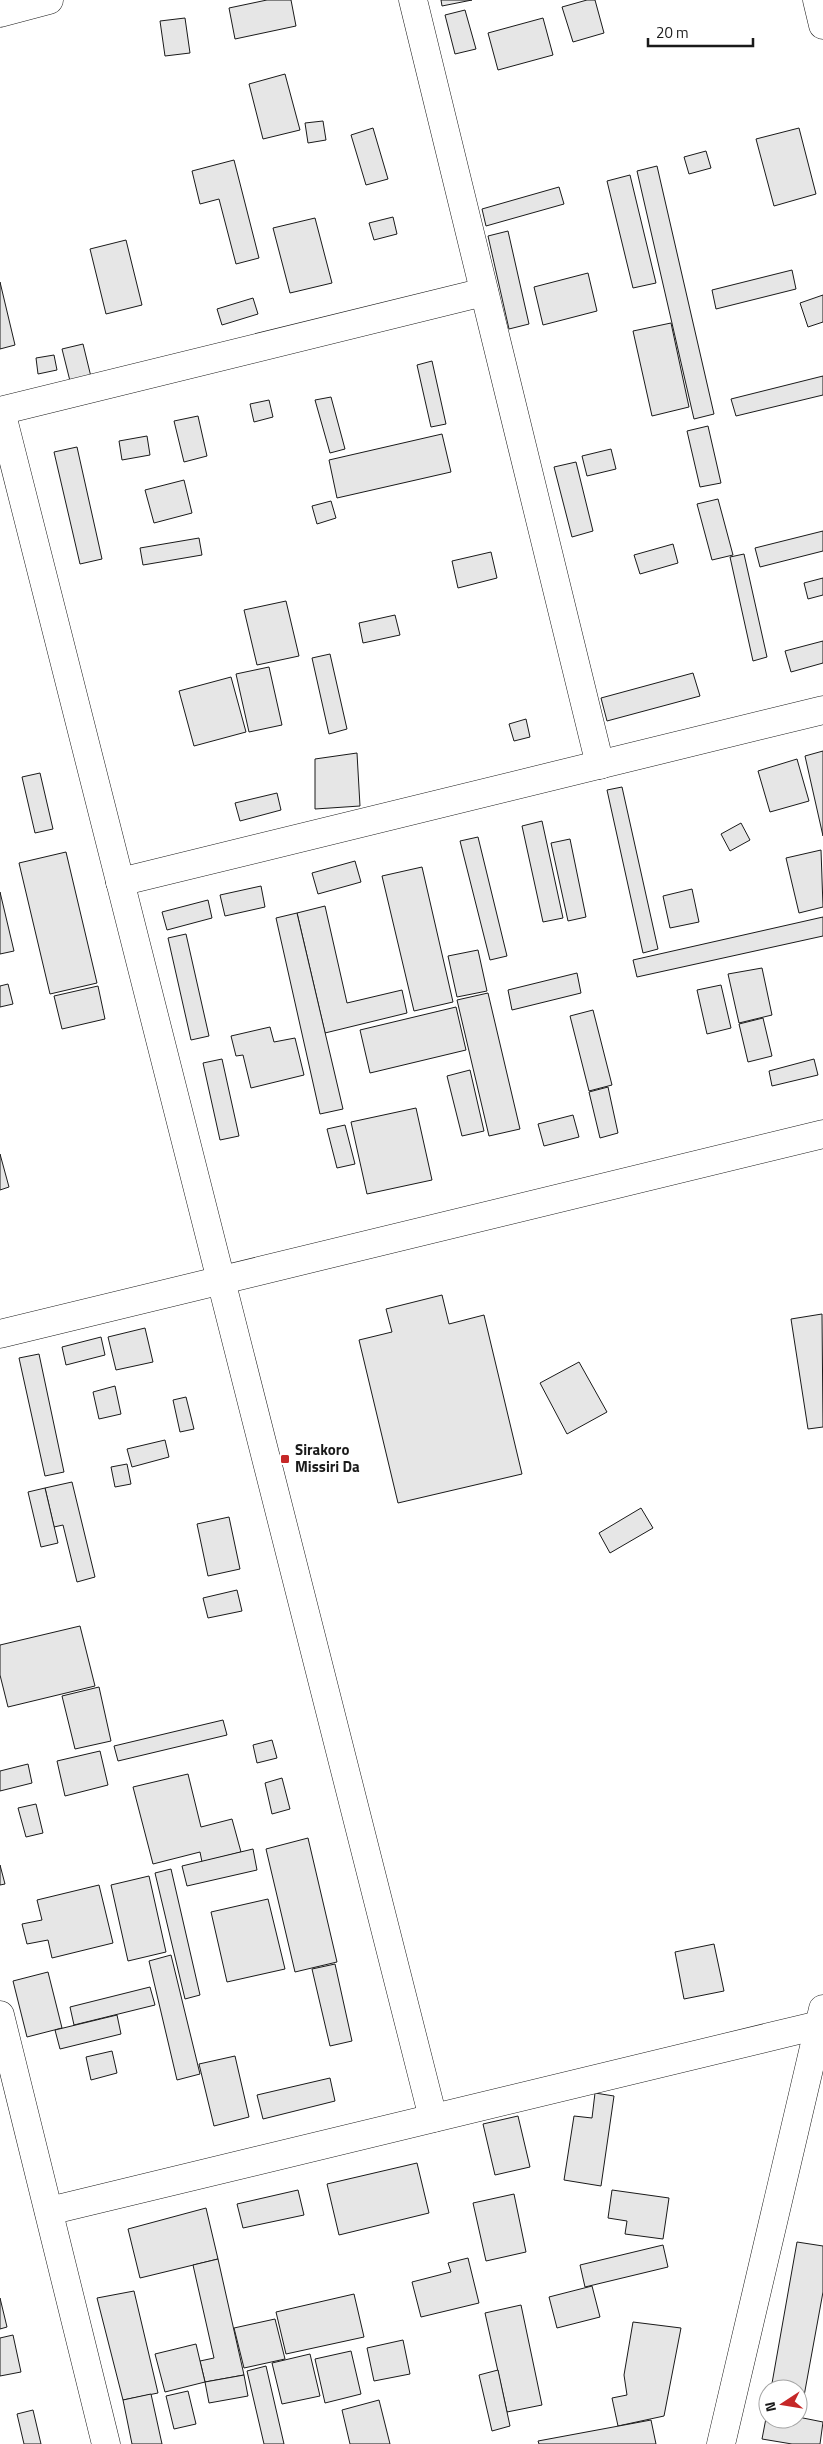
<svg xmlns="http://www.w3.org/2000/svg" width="823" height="2444" viewBox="0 0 823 2444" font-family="'Titillium Web',sans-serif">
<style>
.building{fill:#e6e6e6;stroke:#1a1a1a}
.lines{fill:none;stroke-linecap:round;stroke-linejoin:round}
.street-casing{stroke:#1a1a1a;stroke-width:29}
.secondary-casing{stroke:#1a1a1a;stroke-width:29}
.street{stroke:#fff;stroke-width:28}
.secondary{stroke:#fff;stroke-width:28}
.poi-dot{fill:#c62828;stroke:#fff;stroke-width:2}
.labels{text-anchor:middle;stroke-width:4;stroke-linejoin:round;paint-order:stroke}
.poi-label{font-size:15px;font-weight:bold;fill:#1a1a1a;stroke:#fff;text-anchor:start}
</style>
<rect width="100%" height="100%" fill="#fff"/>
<g class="building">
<polygon points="267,0 291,0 296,26 235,39 229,8"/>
<polygon points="441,0 472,0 442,6"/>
<polygon points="587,0 595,0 604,33 573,42 562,7"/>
<polygon points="465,10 476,49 455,54 445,15"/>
<polygon points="185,18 190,53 165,56 160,21"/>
<polygon points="543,18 553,55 498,70 488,33"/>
<polygon points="285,74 300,130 263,139 249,84"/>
<polygon points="323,121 326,140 308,143 305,123"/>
<polygon points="373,128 388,179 366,185 351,135"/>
<polygon points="799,128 816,194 774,206 756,139"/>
<polygon points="706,151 711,168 689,174 684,157"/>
<polygon points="234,160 259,258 236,264 219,199 200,204 192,171"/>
<polygon points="657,166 714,414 694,419 637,171"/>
<polygon points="630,175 656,283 633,288 607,181"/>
<polygon points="559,187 564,204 486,226 482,209"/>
<polygon points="393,217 397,234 374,240 369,223"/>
<polygon points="315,218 332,283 290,293 273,228"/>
<polygon points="508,231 529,324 509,329 488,236"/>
<polygon points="126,240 142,305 106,314 90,249"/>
<polygon points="792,270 796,289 716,309 712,290"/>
<polygon points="588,273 597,311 543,325 534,287"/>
<polygon points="0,282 15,345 0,349"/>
<polygon points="823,295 823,322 808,327 800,303"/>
<polygon points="253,298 258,314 222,325 217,309"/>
<polygon points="671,323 689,407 652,416 633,331"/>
<polygon points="83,344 92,381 71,385 62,349"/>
<polygon points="54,355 57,370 38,374 36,358"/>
<polygon points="432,361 446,424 431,427 417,365"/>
<polygon points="823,376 823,395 736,416 731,399"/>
<polygon points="331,397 345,449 330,453 315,400"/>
<polygon points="269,400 273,417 254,422 250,404"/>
<polygon points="198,416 207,456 184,462 174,421"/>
<polygon points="708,426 721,483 700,487 687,431"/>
<polygon points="442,434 451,472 337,498 329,460"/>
<polygon points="147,436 150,455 122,460 119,441"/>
<polygon points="77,447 102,559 80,564 54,452"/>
<polygon points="611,449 616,469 587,476 582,456"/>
<polygon points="576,462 593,531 572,537 554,467"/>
<polygon points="184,480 192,513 154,523 145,490"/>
<polygon points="718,499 733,555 712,560 697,504"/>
<polygon points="331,501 336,518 317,524 312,506"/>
<polygon points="823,531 823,551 760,567 755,548"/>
<polygon points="199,538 202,555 143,565 140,548"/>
<polygon points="673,544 678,563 640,574 634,555"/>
<polygon points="491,552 497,578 458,588 452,561"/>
<polygon points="744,554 767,657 753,661 730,557"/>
<polygon points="823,578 823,595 808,599 804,583"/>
<polygon points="286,601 299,656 257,665 244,610"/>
<polygon points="395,615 400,635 363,643 359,623"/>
<polygon points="823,641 823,663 791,672 785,651"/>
<polygon points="330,654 347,729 329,734 312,658"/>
<polygon points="269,667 282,725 249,732 236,674"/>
<polygon points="693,673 700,696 607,721 601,698"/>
<polygon points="231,677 246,732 194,746 179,691"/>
<polygon points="526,719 530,737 514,741 509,724"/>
<polygon points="823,751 823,836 805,756"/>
<polygon points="357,753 360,806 315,809 315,759"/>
<polygon points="797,759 809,801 770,812 758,771"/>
<polygon points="40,773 53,829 35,833 22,777"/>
<polygon points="622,787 658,949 643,953 607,790"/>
<polygon points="277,793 281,810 240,821 235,803"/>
<polygon points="542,821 563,918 543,922 522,826"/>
<polygon points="741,823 750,840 730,851 721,834"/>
<polygon points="478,837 507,956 490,960 460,841"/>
<polygon points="570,839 586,917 568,921 551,843"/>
<polygon points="821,850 823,907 799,913 786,858"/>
<polygon points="66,852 97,983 50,994 19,863"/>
<polygon points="355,861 361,882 318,894 312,873"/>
<polygon points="422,867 453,1002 414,1011 382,876"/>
<polygon points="261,886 265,907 225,916 220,895"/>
<polygon points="692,889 699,922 670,928 663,896"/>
<polygon points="0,892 14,951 0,954"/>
<polygon points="208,900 212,918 167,930 162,912"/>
<polygon points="325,906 347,1003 402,990 407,1013 325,1033 297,913"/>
<polygon points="297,913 343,1109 320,1114 276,918"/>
<polygon points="823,917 823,936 637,977 633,960"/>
<polygon points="186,934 209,1036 191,1040 168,938"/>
<polygon points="478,950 487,991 457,997 448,956"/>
<polygon points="762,968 772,1015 739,1023 728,974"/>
<polygon points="577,973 581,993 512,1010 508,990"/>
<polygon points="8,984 13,1004 0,1007 0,986"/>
<polygon points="721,985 731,1028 707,1034 697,990"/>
<polygon points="98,986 105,1019 62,1029 54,996"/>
<polygon points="488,993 520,1129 489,1136 457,1000"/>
<polygon points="456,1007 466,1050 370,1073 360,1030"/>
<polygon points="593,1010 612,1085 589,1091 570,1016"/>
<polygon points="763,1018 772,1056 748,1062 739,1024"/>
<polygon points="270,1027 274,1042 295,1038 304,1075 251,1088 243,1055 236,1056 231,1036"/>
<polygon points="222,1059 239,1136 220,1140 203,1063"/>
<polygon points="814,1059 818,1075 772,1086 769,1071"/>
<polygon points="470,1070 484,1131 462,1136 447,1076"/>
<polygon points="608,1087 618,1133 600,1138 589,1092"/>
<polygon points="416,1108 432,1180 367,1194 351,1122"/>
<polygon points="573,1115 579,1137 544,1146 538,1124"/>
<polygon points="345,1125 355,1164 337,1168 327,1129"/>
<polygon points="0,1154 9,1187 0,1190"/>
<polygon points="442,1295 449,1324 484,1315 522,1474 398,1503 359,1340 392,1332 386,1309"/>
<polygon points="822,1314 823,1427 808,1429 791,1319"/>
<polygon points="145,1328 153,1362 116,1370 108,1337"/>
<polygon points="101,1337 105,1355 66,1365 62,1347"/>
<polygon points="39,1354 64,1472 45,1476 19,1358"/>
<polygon points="579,1362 607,1412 567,1434 540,1383"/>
<polygon points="115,1386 121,1414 99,1419 93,1392"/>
<polygon points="186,1397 194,1429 180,1432 173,1400"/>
<polygon points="165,1440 169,1457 132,1467 127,1449"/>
<polygon points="127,1464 131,1484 115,1487 111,1467"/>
<polygon points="72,1482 95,1577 77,1582 63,1525 54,1527 45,1488"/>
<polygon points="45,1488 58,1543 41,1547 28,1492"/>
<polygon points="641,1508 653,1528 610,1553 599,1533"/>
<polygon points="229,1517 240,1569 208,1576 197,1524"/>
<polygon points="237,1590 242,1611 208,1618 203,1598"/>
<polygon points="80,1626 95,1686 8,1707 0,1675 0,1645"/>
<polygon points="99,1687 111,1741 75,1749 62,1696"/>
<polygon points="223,1720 227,1735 118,1761 114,1746"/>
<polygon points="272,1740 277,1758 257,1763 253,1745"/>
<polygon points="100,1751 108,1785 65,1796 57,1761"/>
<polygon points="28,1764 32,1783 0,1791 0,1771"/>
<polygon points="188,1774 201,1827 232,1819 241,1852 202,1862 200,1852 153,1864 133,1787"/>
<polygon points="282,1778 290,1809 272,1814 265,1783"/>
<polygon points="36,1804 43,1833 26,1837 18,1808"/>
<polygon points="308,1838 337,1962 295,1972 266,1849"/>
<polygon points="253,1849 257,1870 187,1886 182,1866"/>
<polygon points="0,1865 5,1884 0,1885"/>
<polygon points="171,1869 200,1995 185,1999 155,1873"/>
<polygon points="149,1876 166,1952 128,1961 111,1885"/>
<polygon points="99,1885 113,1943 52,1958 48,1940 27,1944 22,1924 42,1920 37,1900"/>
<polygon points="268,1899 285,1969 227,1982 211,1912"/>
<polygon points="714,1944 724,1991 684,1999 675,1952"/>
<polygon points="171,1955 200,2074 177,2080 149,1961"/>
<polygon points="335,1964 352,2041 330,2046 312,1969"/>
<polygon points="48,1972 62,2028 27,2037 13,1981"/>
<polygon points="150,1987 155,2005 74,2025 70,2007"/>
<polygon points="117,2015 121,2034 60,2049 55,2030"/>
<polygon points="112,2051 117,2073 91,2080 86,2057"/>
<polygon points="235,2056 249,2117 214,2126 199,2064"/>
<polygon points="330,2078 335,2101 263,2119 257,2095"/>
<polygon points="595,2093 614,2096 601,2186 564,2180 574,2116 592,2118"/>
<polygon points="518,2116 530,2167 495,2175 483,2124"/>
<polygon points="417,2163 429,2213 339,2235 327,2184"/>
<polygon points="298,2190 304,2215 243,2228 237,2204"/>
<polygon points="612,2190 669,2198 663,2239 625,2234 627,2221 608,2218"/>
<polygon points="514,2194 526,2252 486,2261 473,2203"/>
<polygon points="206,2208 218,2259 140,2278 128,2229"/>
<polygon points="797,2242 823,2246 823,2292 800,2418 798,2417 798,2389 771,2389"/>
<polygon points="663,2245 668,2267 585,2287 580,2265"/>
<polygon points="468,2258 479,2303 421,2317 412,2282 451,2272 448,2263"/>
<polygon points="218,2259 244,2375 205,2382 200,2361 214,2358 193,2265"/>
<polygon points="592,2286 600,2317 557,2328 549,2297"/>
<polygon points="134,2291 158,2393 123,2400 97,2298"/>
<polygon points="354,2294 364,2337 286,2354 276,2312"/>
<polygon points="0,2298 7,2327 0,2329"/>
<polygon points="521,2305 542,2405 507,2412 485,2313"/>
<polygon points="275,2319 285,2359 244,2368 234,2328"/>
<polygon points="633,2322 681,2328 664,2416 618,2426 612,2398 627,2395 624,2375"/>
<polygon points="13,2335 21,2372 0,2376 0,2338"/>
<polygon points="403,2340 410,2374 374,2381 367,2348"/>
<polygon points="196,2344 205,2382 165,2392 155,2354"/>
<polygon points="351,2351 361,2394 325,2403 315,2359"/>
<polygon points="310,2354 320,2396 282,2404 272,2363"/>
<polygon points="266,2366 284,2444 264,2444 247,2371"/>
<polygon points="498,2370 510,2426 492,2431 479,2375"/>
<polygon points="244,2375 248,2396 209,2403 205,2382"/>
<polygon points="188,2391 196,2424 174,2429 166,2396"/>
<polygon points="151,2394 162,2444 132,2444 123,2400"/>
<polygon points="379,2400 390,2444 350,2444 342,2410"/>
<polygon points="33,2410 41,2444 24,2444 17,2414"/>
<polygon points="767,2413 768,2419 798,2417 823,2422 820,2444 792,2444 762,2439"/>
<polygon points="651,2420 656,2444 539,2444 538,2441"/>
</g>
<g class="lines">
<g class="street-casing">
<g id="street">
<polyline points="413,0 600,765"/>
<polyline points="817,0 823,25"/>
<polyline points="0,13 49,0"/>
<polyline points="0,411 484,292"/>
<polyline points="1,411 433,2118"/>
<polyline points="120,882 823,710"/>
<polyline points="0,1334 823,1134"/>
<polyline points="0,2015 106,2444"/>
<polyline points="49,2211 819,2025"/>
</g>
</g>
<g class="secondary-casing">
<polyline id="secondary" points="721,2444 823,2009"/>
</g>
<use href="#street" class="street"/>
<use href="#secondary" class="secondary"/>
</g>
<rect class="poi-dot" x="280" y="1454" width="10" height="10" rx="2.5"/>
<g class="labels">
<g class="poi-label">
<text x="295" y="1455">Sirakoro<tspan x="295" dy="17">Missiri Da</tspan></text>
</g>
</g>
<g transform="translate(783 2404) rotate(258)"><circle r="24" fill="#ffffff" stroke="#a3a3a3"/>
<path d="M0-4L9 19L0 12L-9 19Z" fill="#c62828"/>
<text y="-8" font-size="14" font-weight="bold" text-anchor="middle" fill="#1a1a1a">N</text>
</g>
<path d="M648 38v8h105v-8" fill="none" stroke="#1a1a1a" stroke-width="2.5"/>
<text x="656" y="38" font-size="15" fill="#1a1a1a" stroke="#ffffff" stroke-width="4" paint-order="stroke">20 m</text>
</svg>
